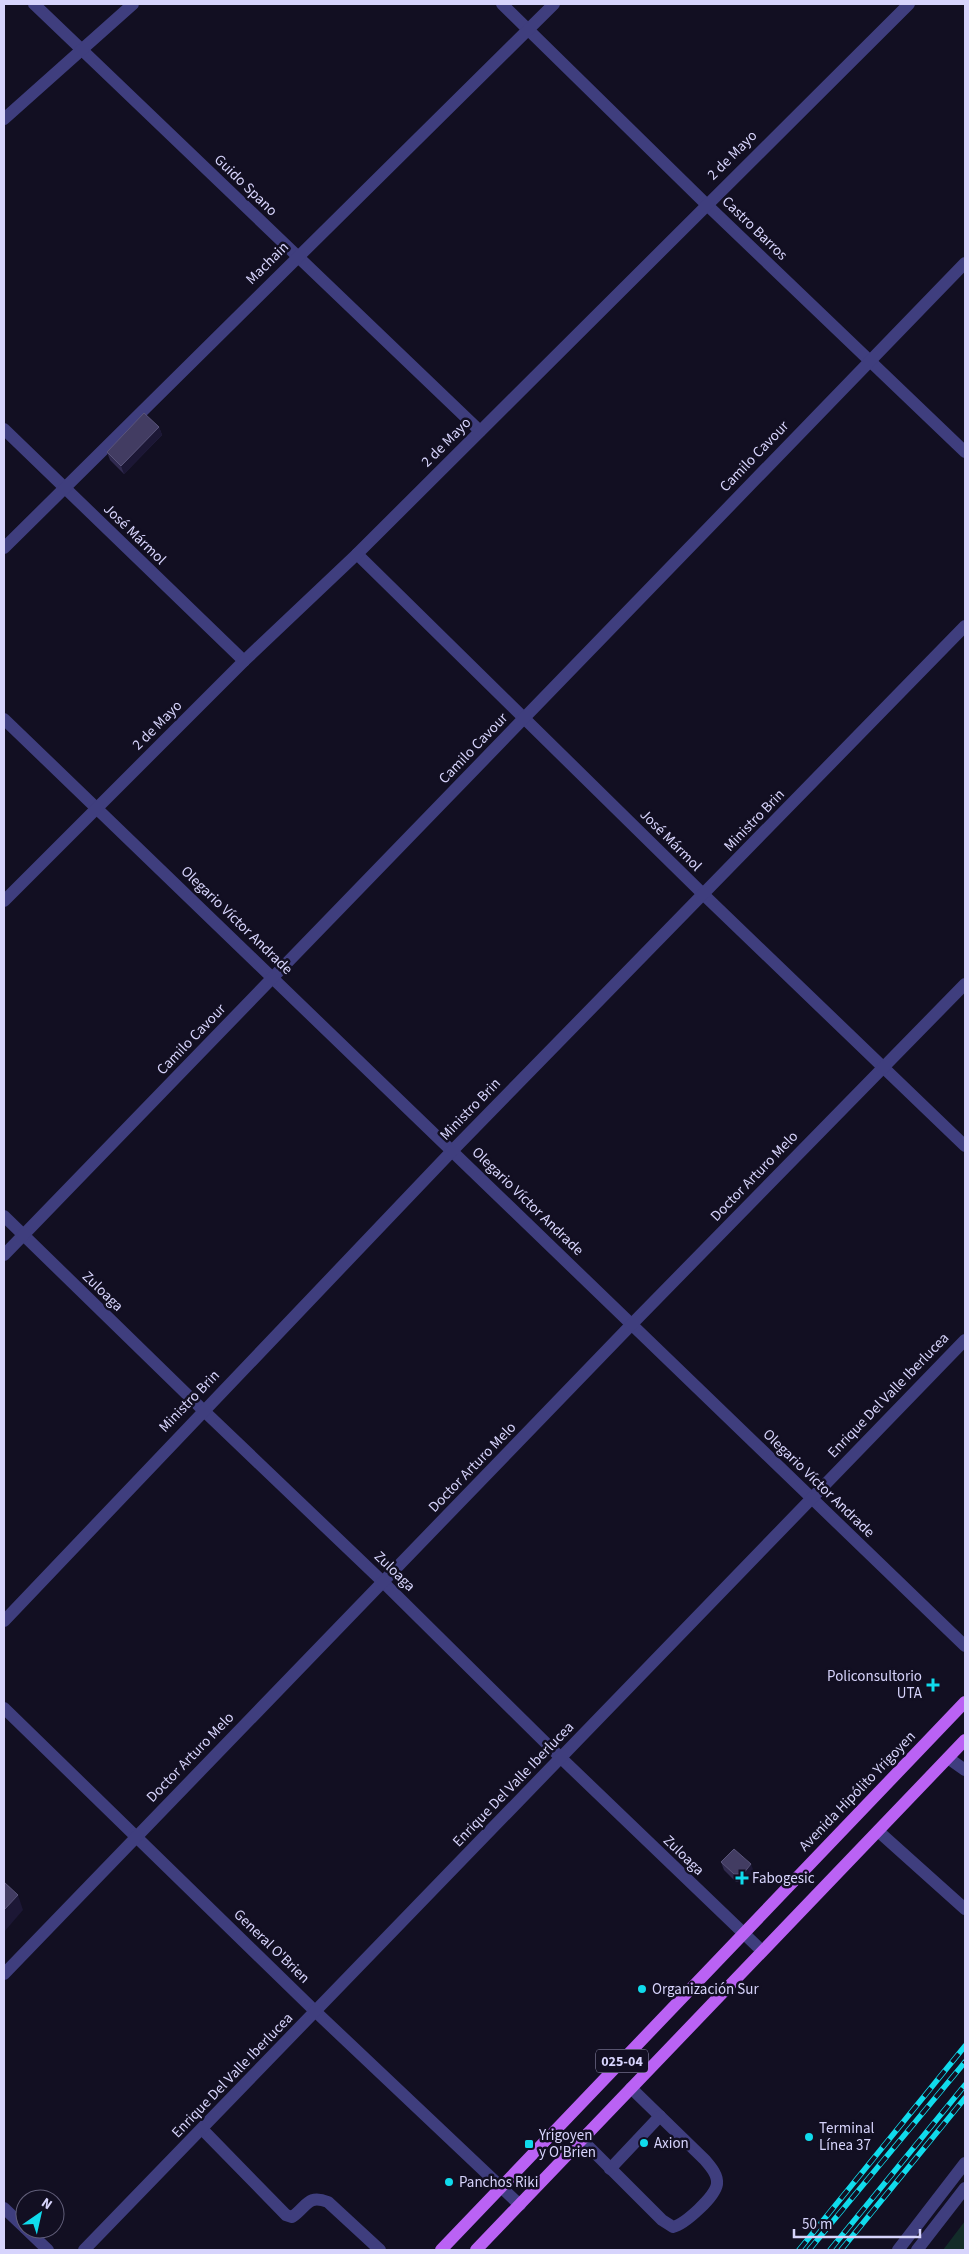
<svg xmlns="http://www.w3.org/2000/svg" width="969" height="2254" viewBox="0 0 969 2254" font-family="'Source Sans 3',sans-serif">
<style>
.green{fill:#132c2a}
.lines{fill:none;stroke-linecap:round;stroke-linejoin:round}
.minor{stroke:#3f3e7e;stroke-width:12}
.major{stroke:#ba62f4;stroke-width:12}
.rail-casing{stroke:#10dbec;stroke-width:5.5}
.rail{stroke:#120f22;stroke-width:4;stroke-dasharray:11;stroke-linecap:butt}
.wall{fill:#302a4f}
.shaded-wall{fill:#1c1735}
.building{fill:#423c62;stroke:#59547a}
.poi-dot{fill:#10dbec;stroke:#120f22;stroke-width:2}
.labels{text-anchor:middle;stroke-width:5;stroke-linejoin:round;paint-order:stroke}
.shield{fill:#120f22;stroke:#9c99bb;stroke-width:1}
.shield-label{font-size:14px;font-weight:bold;fill:#d7d4fc}
.street-label{font-size:15px;fill:#d7d4fc;stroke:#120f22}
.poi-label{font-size:15px;fill:#d7d4fc;stroke:#120f22;text-anchor:start}
</style>
<rect width="100%" height="100%" fill="#120f22"/>
<polygon class="green" points="965,2221 965,2250 943,2250"/>
<g class="lines">
<g class="minor">
<polyline points="34,4 480,431"/>
<polyline points="502,4 706,204 965,452"/>
<polyline points="4,119 133,4"/>
<polyline points="4,429 244,661"/>
<polyline points="4,548 554,4"/>
<polyline points="357,554 704,895 965,1146"/>
<polyline points="4,719 965,1646"/>
<polyline points="4,901 244,661 357,554 909,4"/>
<polyline points="4,1216 203,1410 383,1582 560,1757 762,1951"/>
<polyline points="4,1255 965,263"/>
<polyline points="4,1621 452,1151 965,626"/>
<polyline points="4,1708 316,2012 520,2205"/>
<polyline points="948,1758 965,1770"/>
<polyline points="878,1831 965,1909"/>
<polyline points="4,1974 632,1324 965,984"/>
<path d="M202,2129L286,2215L292,2217C307,2207 307,2194 328,2202L380,2250"/>
<path d="M582,2140L662,2220L673,2227C685,2224 715,2197 717,2184C718,2175 711,2167 705,2160L631,2088"/>
<polyline points="610,2169 660,2116"/>
<polyline points="4,2208 25,2228"/>
<polyline points="26,2229 48,2250"/>
<polyline points="84,2250 965,1340"/>
<polyline points="898,2250 965,2163"/>
<polyline points="917,2250 965,2188"/>
</g>
<g class="major">
<polyline points="441,2250 965,1702"/>
<polyline points="476,2250 965,1740"/>
</g>
<g class="rail-casing">
<g id="rail">
<polyline points="799,2250 965,2046"/>
<polyline points="809,2250 965,2062"/>
<polyline points="830,2250 965,2085"/>
<polyline points="841,2250 965,2098"/>
</g>
</g>
<use href="#rail" class="rail"/>
</g>
<g class="wall">
<polygon points="159,427 162,435 124,474 110,460 107,452"/>
<polygon points="721,1862 754,1872 745,1882 736,1882 724,1870"/>
</g>
<g class="shaded-wall">
<polygon points="159,427 162,435 124,474 121,466"/>
<polygon points="751,1864 754,1872 745,1882 743,1874"/>
<polygon points="18,1895 23,1910 4,1932 4,1910"/>
</g>
<g class="building">
<polygon points="144,413 159,427 121,466 107,452"/>
<polygon points="734,1849 751,1864 743,1874 734,1874 721,1862"/>
<polygon points="4,1882 18,1895 4,1910"/>
</g>
<g class="poi-dot">
<path d="M930.5 1677.5h5v5h5v5h-5v5h-5v-5h-5v-5h5z"/>
<path d="M739.5 1870.5h5v5h5v5h-5v5h-5v-5h-5v-5h5z"/>
<circle cx="642" cy="1989" r="5"/>
<circle cx="809" cy="2137" r="5"/>
<circle cx="644" cy="2143" r="5"/>
<rect x="524" y="2139" width="10" height="10" rx="2.5"/>
<circle cx="449" cy="2182" r="5"/>
</g>
<g class="labels">
<rect class="shield" x="596" y="2049.5" width="52" height="23" rx="4"/>
<g class="shield-label">
<text x="622" y="2066">025-04</text>
</g>
<g class="street-label">
<text transform="translate(732 155) rotate(-45)" y="5">2 de Mayo</text>
<text transform="translate(246 185) rotate(44)" y="5">Guido Spano</text>
<text transform="translate(755 228) rotate(44)" y="5">Castro Barros</text>
<text transform="translate(267 263) rotate(-45)" y="5">Machain</text>
<text transform="translate(446 442) rotate(-45)" y="5">2 de Mayo</text>
<text transform="translate(754 456) rotate(-46)" y="5">Camilo Cavour</text>
<text transform="translate(135 534) rotate(44)" y="5">José Mármol</text>
<text transform="translate(157 725) rotate(-45)" y="5">2 de Mayo</text>
<text transform="translate(473 748) rotate(-46)" y="5">Camilo Cavour</text>
<text transform="translate(754 820) rotate(-46)" y="5">Ministro Brin</text>
<text transform="translate(671 840) rotate(45)" y="5">José Mármol</text>
<text transform="translate(237 920) rotate(44)" y="5">Olegario Víctor Andrade</text>
<text transform="translate(191 1039) rotate(-46)" y="5">Camilo Cavour</text>
<text transform="translate(470 1109) rotate(-46)" y="5">Ministro Brin</text>
<text transform="translate(754 1176) rotate(-46)" y="5">Doctor Arturo Melo</text>
<text transform="translate(528 1201) rotate(44)" y="5">Olegario Víctor Andrade</text>
<text transform="translate(103 1291) rotate(44)" y="5">Zuloaga</text>
<text transform="translate(888 1395) rotate(-46)" y="5">Enrique Del Valle Iberlucea</text>
<text transform="translate(189 1401) rotate(-46)" y="5">Ministro Brin</text>
<text transform="translate(472 1467) rotate(-46)" y="5">Doctor Arturo Melo</text>
<text transform="translate(819 1483) rotate(44)" y="5">Olegario Víctor Andrade</text>
<text transform="translate(395 1571) rotate(44)" y="5">Zuloaga</text>
<text transform="translate(190 1757) rotate(-46)" y="5">Doctor Arturo Melo</text>
<text transform="translate(513 1784) rotate(-46)" y="5">Enrique Del Valle Iberlucea</text>
<text transform="translate(857 1791) rotate(-46)" y="5">Avenida Hipólito Yrigoyen</text>
<text transform="translate(684 1855) rotate(44)" y="5">Zuloaga</text>
<text transform="translate(272 1946) rotate(44)" y="5">General O'Brien</text>
<text transform="translate(232 2075) rotate(-46)" y="5">Enrique Del Valle Iberlucea</text>
</g>
<g class="poi-label">
<text x="922" y="1681" text-anchor="end">Policonsultorio<tspan x="922" dy="17">UTA</tspan></text>
<text x="752" y="1883">Fabogesic</text>
<text x="652" y="1994">Organización Sur</text>
<text x="819" y="2133">Terminal<tspan x="819" dy="17">Línea 37</tspan></text>
<text x="539" y="2140">Yrigoyen<tspan x="539" dy="17">y O'Brien</tspan></text>
<text x="654" y="2148">Axion</text>
<text x="459" y="2187">Panchos Riki</text>
</g>
</g>
<rect width="969" height="2254" fill="none" stroke="#d7d4fc" stroke-width="10"/>
<g transform="translate(40 2214) rotate(34)"><circle r="24" fill="#120f22" stroke="#615e79"/>
<path d="M0-4L9 19L0 12L-9 19Z" fill="#10dbec"/>
<text y="-8" font-size="14" font-weight="bold" text-anchor="middle" fill="#d7d4fc">N</text>
</g>
<path d="M794 2229v8h126v-8" fill="none" stroke="#d7d4fc" stroke-width="2.5"/>
<text x="802" y="2229" font-size="15" fill="#d7d4fc" stroke="#120f22" stroke-width="4" paint-order="stroke">50 m</text>
</svg>
